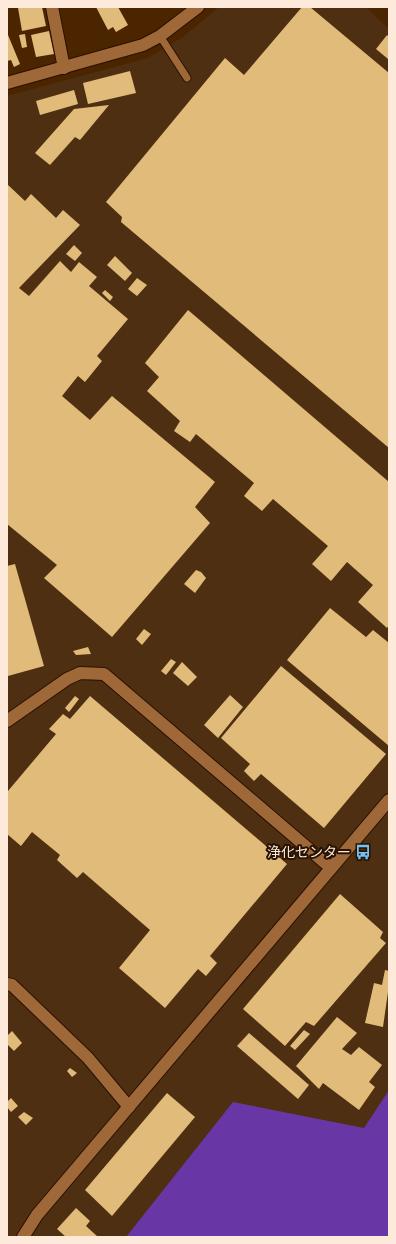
<svg xmlns="http://www.w3.org/2000/svg" width="396" height="1244" viewBox="0 0 396 1244" font-family="'Fira Sans','Noto Sans JP',sans-serif">
<style>
.built{fill:#4f2f12}
.forest{fill:#6837a5}
.building{fill:#e1bb79}
.lines{fill:none;stroke-linecap:round;stroke-linejoin:round}
.service-casing{stroke:#2b1000;stroke-width:9}
.minor-casing{stroke:#2b1000;stroke-width:14}
.tertiary-casing{stroke:#2b1000;stroke-width:14}
.service{stroke:#9f6839;stroke-width:7}
.minor{stroke:#9f6839;stroke-width:12}
.tertiary{stroke:#9f6839;stroke-width:12}
.labels{text-anchor:middle;stroke-width:4;stroke-linejoin:round;paint-order:stroke}
.poi-label{font-size:14px;fill:#fdeadb;stroke:#281201;text-anchor:end}
</style>
<rect width="100%" height="100%" fill="#4b2500"/>
<polygon class="built" points="219,7 366,7 389,29 389,1237 7,1237 7,96 148,58 183,37"/>
<polygon class="forest" points="389,1090 389,1237 126,1237 233,1102 364,1128"/>
<g class="building">
<polygon points="42,7 46,26 22,31 18,8"/>
<polygon points="96,7 118,7 128,25 116,32 113,27 108,30"/>
<polygon points="302,7 310,7 389,73 389,448 121,222 122,217 106,202 225,58 244,75"/>
<polygon points="49,31 54,54 36,57 31,35"/>
<polygon points="25,34 27,47 22,48 19,35"/>
<polygon points="8,35 20,64 14,67 11,60 7,61"/>
<polygon points="387,35 389,37 388,59 376,49"/>
<polygon points="130,71 136,93 88,104 83,83"/>
<polygon points="74,90 78,104 40,115 36,101"/>
<polygon points="109,105 80,140 75,137 50,165 35,153 74,109"/>
<polygon points="7,184 25,201 31,194 56,218 63,210 80,225 19,288 29,296 60,261 71,272 79,262 97,277 89,286 128,319 97,356 102,361 85,382 78,376 62,396 90,420 112,396 215,482 195,507 210,523 112,637 44,578 57,565 7,524"/>
<polygon points="74,245 82,253 75,261 66,254"/>
<polygon points="115,256 132,273 125,281 107,265"/>
<polygon points="137,278 147,285 137,296 128,289"/>
<polygon points="105,290 113,297 110,301 102,293"/>
<polygon points="188,310 389,482 389,625 387,628 358,602 373,585 347,562 331,581 312,564 328,546 273,499 262,511 244,496 254,483 196,434 190,442 174,431 180,421 147,391 159,377 145,363"/>
<polygon points="15,564 44,666 8,676 7,566"/>
<polygon points="196,570 201,572 206,578 195,593 184,584"/>
<polygon points="330,608 366,637 373,630 389,643 389,746 287,660"/>
<polygon points="144,629 151,634 142,645 136,639"/>
<polygon points="88,647 91,654 76,655 73,651"/>
<polygon points="171,659 176,662 166,675 161,671"/>
<polygon points="182,662 197,677 188,686 173,673"/>
<polygon points="281,666 386,754 324,828 261,774 254,781 244,771 250,764 221,738"/>
<polygon points="230,695 243,707 218,738 204,725"/>
<polygon points="75,696 79,699 69,712 65,708"/>
<polygon points="90,696 287,864 210,956 217,963 206,976 198,969 165,1008 119,968 150,930 83,872 77,878 57,860 60,855 32,832 21,846 7,834 7,790 8,791 56,734 49,729 63,714 70,719"/>
<polygon points="340,894 383,932 380,938 386,943 314,1026 306,1022 285,1046 243,1009"/>
<polygon points="385,970 389,971 389,985 383,1027 365,1023 374,983 382,985"/>
<polygon points="337,1017 357,1033 342,1049 351,1055 359,1047 382,1065 369,1082 375,1087 359,1110 323,1083 319,1089 296,1066"/>
<polygon points="304,1030 310,1034 295,1050 290,1046"/>
<polygon points="12,1031 22,1043 14,1051 7,1044 7,1036"/>
<polygon points="249,1033 309,1085 298,1099 237,1046"/>
<polygon points="70,1068 77,1073 72,1077 67,1071"/>
<polygon points="167,1093 195,1117 112,1216 85,1190"/>
<polygon points="11,1098 18,1106 11,1112 7,1107 7,1102"/>
<polygon points="24,1112 33,1118 26,1125 18,1117"/>
<polygon points="76,1208 90,1221 86,1226 98,1237 66,1237 57,1229"/>
</g>
<g class="lines">
<g class="service-casing">
<polyline id="service" points="160,36 187,78"/>
</g>
<g class="minor-casing">
<g id="minor">
<polyline points="52,7 64,68"/>
<polyline points="7,984 12,985 88,1058 129,1107"/>
</g>
</g>
<g class="tertiary-casing">
<g id="tertiary">
<polyline points="7,83 143,45 160,36 198,7"/>
<polyline points="7,721 67,679 80,673 104,674 331,868"/>
<polyline points="23,1237 37,1215 389,800"/>
</g>
</g>
<use href="#service" class="service"/>
<use href="#minor" class="minor"/>
<use href="#tertiary" class="tertiary"/>
</g>
<defs>
<g id="bus-bare" transform="scale(1.2)"><path d="M-5-6H5V4H4V6H2V4H-2V6H-4V4H-5ZM-3.5-4V0h7V-4ZM-3.5 1.2v1.5H-2V1.2ZM2 1.2v1.5H3.5V1.2Z" fill="#73c1f6" stroke="#281201" stroke-width="2.5" paint-order="stroke"/></g>
</defs>
<g fill-rule="evenodd">
<use href="#bus-bare" x="363" y="852"/>
</g>
<g class="labels">
<g class="poi-label">
<text x="351" y="857">浄化センター</text>
</g>
</g>
<rect width="396" height="1244" fill="none" stroke="#fdeadb" stroke-width="16"/>
</svg>
